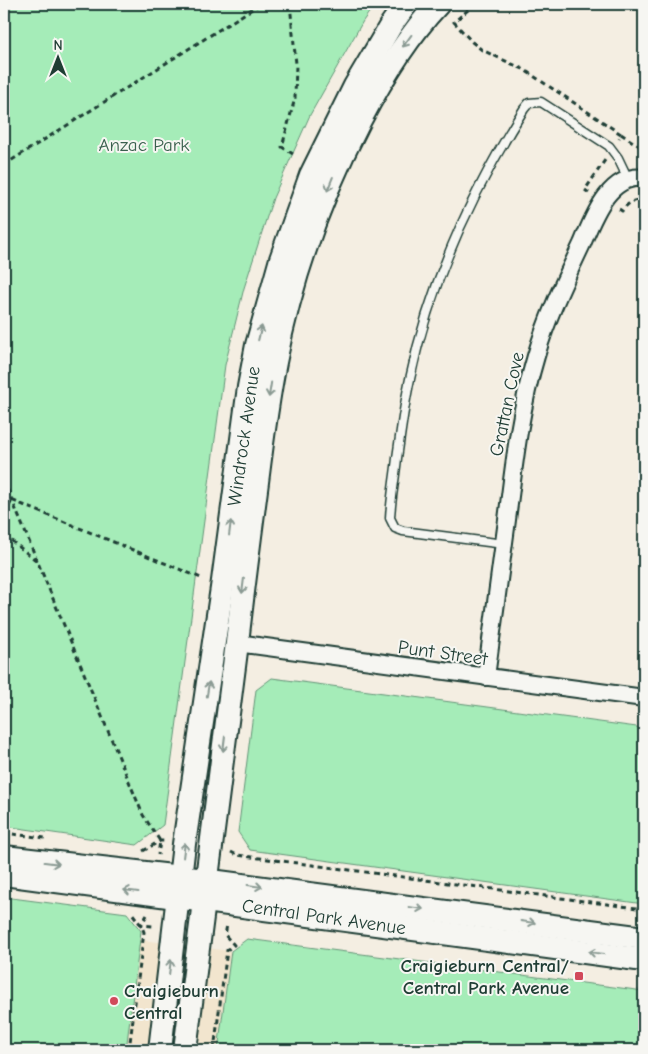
<svg xmlns="http://www.w3.org/2000/svg" width="648" height="1054" viewBox="0 0 648 1054" font-family="'Comic Neue',sans-serif">
<style>
.built{fill:#f2e5ce}
.green{fill:#a5ecb8;stroke:#629476}
.lines{fill:none;stroke-linecap:round;stroke-linejoin:round}
.lane-casing{stroke:#1f3d34;stroke-width:11}
.street-casing{stroke:#1f3d34;stroke-width:20}
.secondary-casing{stroke:#1f3d34;stroke-width:26}
.path{stroke:#1f3d34;stroke-width:3;stroke-dasharray:5 4;stroke-linecap:butt}
.lane{stroke:#f6f6f2;stroke-width:8}
.street{stroke:#f6f6f2;stroke-width:16}
.secondary{stroke:#f6f6f2;stroke-width:22}
.oneway{stroke:#8a9a93}
.poi-dot{fill:#d1495b;stroke:#f6f6f2;stroke-width:2}
.labels{text-anchor:middle;stroke-width:4;stroke-linejoin:round;paint-order:stroke}
.park-label{font-size:19px;fill:#3a604e;stroke:#f6f6f2}
.street-label{font-size:19px;fill:#1f3d34;stroke:#f6f6f2}
.poi-label{font-size:19px;font-weight:bold;fill:#1f3d34;stroke:#f6f6f2;text-anchor:end}
</style>
<rect width="100%" height="100%" fill="#f4eee2"/>
<filter id="ink" filterUnits="userSpaceOnUse"><feTurbulence type="fractalNoise" baseFrequency=".02" numOctaves="2"/><feDisplacementMap in="SourceGraphic" scale="10" xChannelSelector="R" yChannelSelector="G"/><feConvolveMatrix kernelMatrix="1 2 1 2 8 2 1 2 1" color-interpolation-filters="sRGB"/></filter>
<g filter="url(#ink)">
<polygon class="built" points="4,923 231,951 218,1050 4,1050"/>
<g class="green">
<polygon points="4,4 375,4 363,21 310,115 273,198 244,288 225,365 163,825 137,845 4,826"/>
<polygon points="272,678 644,728 644,904 250,850 238,832 256,690"/>
<polygon points="4,897 127,913 141,931 126,1050 4,1050"/>
<polygon points="247,939 644,991 644,1050 218,1050 231,951"/>
</g>
<g class="lines">
<g class="lane-casing">
<path id="lane" d="M504,544L403,531L395,528L390,518C391,498 395,478 397,458C401,431 404,405 410,379C430,282 472,192 524,109L529,103L541,102L609,146L618,158L628,179"/>
</g>
<g class="street-casing">
<g id="street">
<polyline points="237,643 644,698"/>
<path d="M486,677C493,625 500,572 507,520C514,465 520,409 536,356C547,317 565,280 582,244C593,218 609,173 644,178"/>
</g>
</g>
<g class="secondary-casing">
<g id="secondary">
<polyline points="4,857 181,877 644,938"/>
<polyline points="4,874 644,960"/>
<polyline points="160,1050 184,844 223,581 249,387 257,345 281,259 311,175 355,86 391,25 406,4"/>
<path d="M185,1050L237,643C243,589 250,536 257,482C262,442 267,402 275,362C291,279 321,195 360,120C382,78 406,38 438,4"/>
</g>
</g>
<g class="path">
<polyline points="290,4 296,64 295,98 282,147 296,156"/>
<polyline points="475,4 454,22 472,42 482,50 523,69 621,134 619,138"/>
<polyline points="621,134 644,149"/>
<polyline points="4,165 260,4"/>
<polyline points="589,193 585,190 605,160"/>
<path d="M619,209L622,211C628,203 634,198 644,201"/>
<polyline points="4,481 143,815 160,841 158,855"/>
<polyline points="4,497 201,578"/>
<polyline points="4,514 12,501"/>
<polyline points="4,535 37,561"/>
<polyline points="4,708 7,709"/>
<polyline points="4,833 45,838"/>
<polyline points="143,851 160,841 164,841"/>
<polyline points="231,852 237,855 644,909"/>
<polyline points="147,915 141,925 153,926"/>
<polyline points="129,1050 144,932 141,925 132,913"/>
<polyline points="214,1050 227,950 234,945 225,935 227,925"/>
</g>
<use href="#lane" class="lane"/>
<use href="#street" class="street"/>
<use href="#secondary" class="secondary"/>
</g>
<defs><path id="oneway-shaft" d="M-6 0H5M1.5-3L5.5 0L1.5 3" fill="none" stroke-width="1.6" stroke-linecap="round" stroke-linejoin="round" transform="scale(1.25)"/></defs>
<g class="oneway">
<use href="#oneway-shaft" transform="translate(407 41) rotate(126)"/>
<use href="#oneway-shaft" transform="translate(330 184) rotate(112)"/>
<use href="#oneway-shaft" transform="translate(260 333) rotate(-76)"/>
<use href="#oneway-shaft" transform="translate(270 390) rotate(99)"/>
<use href="#oneway-shaft" transform="translate(230 528) rotate(-83)"/>
<use href="#oneway-shaft" transform="translate(243 586) rotate(97)"/>
<use href="#oneway-shaft" transform="translate(208 689) rotate(-81)"/>
<use href="#oneway-shaft" transform="translate(224 744) rotate(97)"/>
<use href="#oneway-shaft" transform="translate(184 850) rotate(-83)"/>
<use href="#oneway-shaft" transform="translate(52 863) rotate(7)"/>
<use href="#oneway-shaft" transform="translate(255 886) rotate(8)"/>
<use href="#oneway-shaft" transform="translate(131 891) rotate(-172)"/>
<use href="#oneway-shaft" transform="translate(416 908) rotate(8)"/>
<use href="#oneway-shaft" transform="translate(528 922) rotate(8)"/>
<use href="#oneway-shaft" transform="translate(596 953) rotate(-172)"/>
<use href="#oneway-shaft" transform="translate(170 967) rotate(-83)"/>
</g>
</g>
<g class="poi-dot">
<rect x="574" y="971" width="10" height="10" rx="2.5"/>
<circle cx="114" cy="1001" r="5"/>
</g>
<g class="labels">
<g class="park-label">
<text x="144" y="151">Anzac Park</text>
</g>
<g class="street-label">
<text transform="translate(506 404) rotate(-78)" y="7">Grattan Cove</text>
<text transform="translate(243 436) rotate(-82)" y="7">Windrock Avenue</text>
<text transform="translate(443 652) rotate(8)" y="7">Punt Street</text>
<text transform="translate(324 916) rotate(8)" y="7">Central Park Avenue</text>
</g>
<g class="poi-label">
<text x="569" y="972">Craigieburn Central/<tspan x="569" dy="22">Central Park Avenue</tspan></text>
<text x="124" y="997" text-anchor="start">Craigieburn<tspan x="124" dy="22">Central</tspan></text>
</g>
</g>
<rect width="648" height="1054" fill="none" stroke="#f6f6f2" stroke-width="20"/>
<rect x="10" y="10" width="628" height="1034" fill="none" stroke="#1f3d34" stroke-width="2" filter="url(#ink)"/>
<g transform="translate(58 58)" stroke="#f6f6f2" stroke-width="4" paint-order="stroke">
<path d="M0-4L9 19L0 12L-9 19Z" fill="#1f3d34"/>
<text y="-8" font-size="14" font-weight="bold" text-anchor="middle" fill="#1f3d34">N</text>
</g>
</svg>
